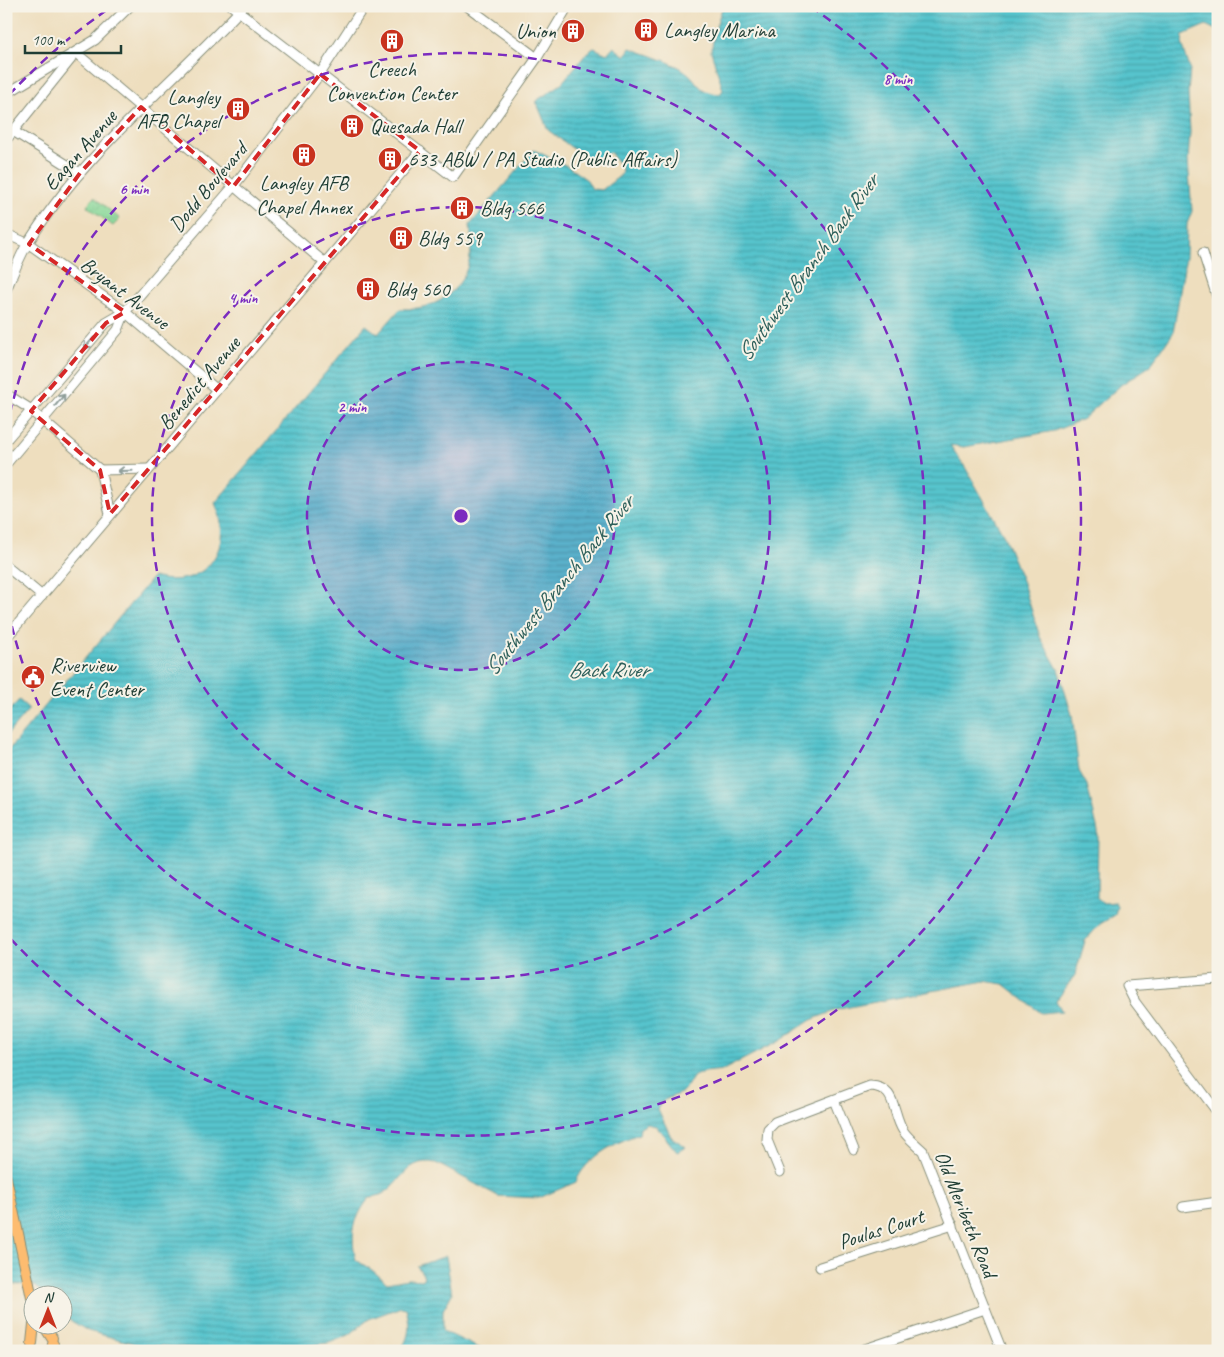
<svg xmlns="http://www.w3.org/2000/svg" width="1224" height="1357" viewBox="0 0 1224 1357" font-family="Caveat,sans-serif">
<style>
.park{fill:url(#park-tufts);stroke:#528a66}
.water{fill:url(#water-rules);stroke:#3b8080}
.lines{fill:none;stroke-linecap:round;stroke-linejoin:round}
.minor-casing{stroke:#868e79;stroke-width:11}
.major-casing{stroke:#868e79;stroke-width:12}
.minor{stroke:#fff;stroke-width:9}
.major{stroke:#fdbc70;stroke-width:10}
.oneway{stroke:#8f9e9a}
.marked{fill:none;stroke:#d62828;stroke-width:4;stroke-dasharray:10 6;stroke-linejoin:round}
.ring{fill:none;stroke:#7b2cbf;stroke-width:2.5;stroke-dasharray:9 6}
.labels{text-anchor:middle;stroke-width:4;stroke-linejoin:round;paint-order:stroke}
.poi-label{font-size:21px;fill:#1f3d34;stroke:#f7f3e8;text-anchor:start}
.street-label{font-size:21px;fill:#1f3d34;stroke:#f7f3e8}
.water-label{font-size:22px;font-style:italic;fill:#2d5f5a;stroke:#f7f3e8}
.centre{fill:#7b2cbf;stroke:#f7f3e8;stroke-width:2.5}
.ring-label{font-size:15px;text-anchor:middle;font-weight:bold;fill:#7b2cbf;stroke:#f7f3e8;stroke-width:4;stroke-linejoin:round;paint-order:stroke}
</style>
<defs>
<pattern id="park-tufts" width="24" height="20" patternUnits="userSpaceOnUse" patternTransform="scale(1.25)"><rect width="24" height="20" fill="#86d797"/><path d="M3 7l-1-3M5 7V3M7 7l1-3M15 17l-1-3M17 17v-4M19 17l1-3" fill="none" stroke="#73b983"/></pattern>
<pattern id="water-rules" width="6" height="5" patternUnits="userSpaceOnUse" patternTransform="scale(1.25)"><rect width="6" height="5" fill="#57c4cd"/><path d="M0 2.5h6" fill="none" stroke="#47a0a7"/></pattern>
</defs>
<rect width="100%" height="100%" fill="#f7f3e8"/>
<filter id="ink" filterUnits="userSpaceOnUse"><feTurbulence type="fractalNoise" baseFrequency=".02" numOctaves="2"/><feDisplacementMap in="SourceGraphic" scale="10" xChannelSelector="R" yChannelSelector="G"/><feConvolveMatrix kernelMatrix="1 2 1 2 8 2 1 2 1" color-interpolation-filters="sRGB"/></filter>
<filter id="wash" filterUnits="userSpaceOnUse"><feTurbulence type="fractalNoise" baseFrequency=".0096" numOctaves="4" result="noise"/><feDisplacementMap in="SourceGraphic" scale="20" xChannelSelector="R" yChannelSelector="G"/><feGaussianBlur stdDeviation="1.12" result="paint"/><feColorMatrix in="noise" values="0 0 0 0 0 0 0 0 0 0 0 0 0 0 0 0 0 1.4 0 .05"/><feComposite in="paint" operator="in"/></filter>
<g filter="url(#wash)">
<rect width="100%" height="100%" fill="#eedebe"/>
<polygon class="park" points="94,197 120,219 113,226 87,206"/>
<g class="water">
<path d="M723,6H1218V34L1216,30L1206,25L1183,35L1182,43L1190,69L1188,93L1190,132L1188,161L1192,211L1187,224L1186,256L1173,333L1150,366L1122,384L1083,419L1054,431L964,447L950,445L965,467L1003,534L1023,583L1040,637L1058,669L1072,715L1079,771L1087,785L1098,831L1097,899L1104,903L1115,902L1117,906L1115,915L1100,924L1085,941L1075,975L1056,1001L1062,1011L1041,1013L1004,984L984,981L839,1009L811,1020L779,1041L723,1070L704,1072L694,1076L683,1092L662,1101L658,1109L671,1137L686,1147L677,1152L656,1126L647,1124L640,1128L639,1134C616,1142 585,1158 576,1182L539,1198L498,1196L436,1163C400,1155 401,1196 370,1197C353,1219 350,1233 356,1260L372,1270L387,1283L408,1279L422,1280L424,1276L417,1266L446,1256L452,1294L443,1310V1331L485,1351H399C411,1338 410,1324 406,1308L401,1307L369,1319L349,1335L329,1343L276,1348L209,1349L136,1344L88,1331L63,1316L62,1294H46L35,1286L6,1283V753L153,577C203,591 236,550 215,503L366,325L378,334L400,309C451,311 478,274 470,225L534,150L567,166L587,180L592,189L602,190L621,175L622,168L610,152L591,162L548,130L536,101L560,85L587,53L594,48L607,54L613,47L625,56L630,48C643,53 675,63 685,71C700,82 696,92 720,94L723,90L711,51L717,23Z"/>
<polygon points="19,700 29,709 7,735 6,715"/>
</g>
</g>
<g filter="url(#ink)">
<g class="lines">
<g class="minor-casing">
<g id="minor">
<polyline points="232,6 453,177 537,58 568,6"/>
<polyline points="467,6 537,58"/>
<polyline points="76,53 325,263"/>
<polyline points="6,94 95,40 130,6"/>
<polyline points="13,131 80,173"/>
<polyline points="6,140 71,59"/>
<polyline points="6,234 29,244 125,312 216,389"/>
<polyline points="1203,253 1218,300"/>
<path d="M6,290C12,276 18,261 25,248C82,153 170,86 244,6"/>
<polyline points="6,394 27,407 100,470 110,514"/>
<polyline points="6,440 106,323 125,312 233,187 320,74 364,6"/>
<polyline points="6,464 118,330 125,312"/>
<polyline points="100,470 149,469"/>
<polyline points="6,566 42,596"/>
<polyline points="6,638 420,151"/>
<polyline points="1218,979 1127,986 1135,1002 1218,1113"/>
<polyline points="834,1100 854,1150"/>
<path d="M780,1172L767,1140L768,1129L775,1122L870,1086C898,1087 891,1113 904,1132C909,1139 917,1145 923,1151L1002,1351"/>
<polyline points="1183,1207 1218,1202"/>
<polyline points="820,1267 953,1225"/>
<polyline points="859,1351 985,1309"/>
</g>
</g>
<g class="major-casing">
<g id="major">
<polyline points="6,1178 32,1298"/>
<polyline points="43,1324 52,1338"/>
<polyline points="32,1343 34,1324"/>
<polyline points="52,1351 53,1344"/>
</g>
</g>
<use href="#minor" class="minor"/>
<use href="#major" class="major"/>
</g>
<defs><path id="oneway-shaft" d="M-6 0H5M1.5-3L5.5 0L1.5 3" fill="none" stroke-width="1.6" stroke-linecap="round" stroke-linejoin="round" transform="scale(1.25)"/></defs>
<g class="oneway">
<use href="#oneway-shaft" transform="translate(89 343) rotate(131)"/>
<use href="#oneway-shaft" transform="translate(60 400) rotate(-50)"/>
<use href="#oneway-shaft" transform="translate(125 471) rotate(179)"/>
</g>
</g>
<path class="marked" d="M320,74L420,151L110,514L100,470L31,411L106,323L125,312L29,244L80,173L141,107L233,187Z"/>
<circle cx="461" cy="516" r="154" fill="#7b2cbf" fill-opacity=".12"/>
<g class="ring">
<circle cx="461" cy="516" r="154"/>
<circle cx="461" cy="516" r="309"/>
<path d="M7 428A463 463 0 1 1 7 604"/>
<path d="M9 95A618 618 0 0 1 111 7M811 7A618 618 0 1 1 9 937"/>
</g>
<defs>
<g id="building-disc" transform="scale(1.25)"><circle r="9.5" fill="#c8321e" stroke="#f7f3e8"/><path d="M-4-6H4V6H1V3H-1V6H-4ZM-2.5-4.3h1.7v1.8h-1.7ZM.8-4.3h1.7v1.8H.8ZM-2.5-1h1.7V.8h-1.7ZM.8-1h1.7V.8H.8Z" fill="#fff"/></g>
<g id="civic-disc" transform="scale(1.25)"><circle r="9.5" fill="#c8321e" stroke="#f7f3e8"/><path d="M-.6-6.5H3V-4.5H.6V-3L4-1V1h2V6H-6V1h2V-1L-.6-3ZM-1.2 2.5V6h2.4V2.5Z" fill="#fff"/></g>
</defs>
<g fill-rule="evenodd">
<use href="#building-disc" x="646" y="30"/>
<use href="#building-disc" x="573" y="31"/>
<use href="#building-disc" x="392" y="41"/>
<use href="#building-disc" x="238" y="109"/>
<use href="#building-disc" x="352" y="126"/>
<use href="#building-disc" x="304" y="155"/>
<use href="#building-disc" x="390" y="159"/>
<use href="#building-disc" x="462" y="208"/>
<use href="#building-disc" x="401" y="238"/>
<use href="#building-disc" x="368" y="289"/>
<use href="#civic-disc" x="33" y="677"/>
</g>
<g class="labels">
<g class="poi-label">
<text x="664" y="37">Langley Marina</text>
<text x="556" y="38" text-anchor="end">Union</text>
<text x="392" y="76" text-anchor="middle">Creech<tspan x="392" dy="24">Convention Center</tspan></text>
<text x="220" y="104" text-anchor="end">Langley<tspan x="220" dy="24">AFB Chapel</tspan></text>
<text x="370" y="133">Quesada Hall</text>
<text x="408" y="166">633 ABW / PA Studio (Public Affairs)</text>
<text x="304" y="190" text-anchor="middle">Langley AFB<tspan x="304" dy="24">Chapel Annex</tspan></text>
<text x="480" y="215">Bldg 566</text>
<text x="418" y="245">Bldg 559</text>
<text x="386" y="296">Bldg 560</text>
<text x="50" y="672">Riverview<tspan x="50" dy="24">Event Center</tspan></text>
</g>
<g class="street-label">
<text transform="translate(80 150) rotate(-49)" y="7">Eagan Avenue</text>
<text transform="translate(208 187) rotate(-50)" y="7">Dodd Boulevard</text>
<text transform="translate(125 293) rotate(37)" y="7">Bryant Avenue</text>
<text transform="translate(199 383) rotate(-50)" y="7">Benedict Avenue</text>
<text transform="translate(966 1214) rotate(68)" y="7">Old Meribeth Road</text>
<text transform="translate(881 1229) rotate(-18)" y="7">Poulas Court</text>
</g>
<g class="water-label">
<text transform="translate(807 267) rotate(-54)" y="8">Southwest Branch Back River</text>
<text transform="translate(558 585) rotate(-51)" y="8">Southwest Branch Back River</text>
<text x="608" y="677">Back River</text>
</g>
</g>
<circle cx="461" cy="516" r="8" class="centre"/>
<g class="ring-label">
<text x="898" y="84">8 min</text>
<text x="134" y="194">6 min</text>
<text x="243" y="303">4 min</text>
<text x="352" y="412">2 min</text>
</g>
<rect width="1224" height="1357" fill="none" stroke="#f7f3e8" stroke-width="25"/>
<g transform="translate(48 1310)"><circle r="24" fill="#f7f3e8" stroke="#a1aaa0"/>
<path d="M0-4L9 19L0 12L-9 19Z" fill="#c8321e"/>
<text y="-8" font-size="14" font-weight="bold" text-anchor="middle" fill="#1f3d34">N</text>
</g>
<path d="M25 45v8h96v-8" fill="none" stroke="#1f3d34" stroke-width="2.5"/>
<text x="32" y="45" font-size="15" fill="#1f3d34" stroke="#f7f3e8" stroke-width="4" paint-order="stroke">100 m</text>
</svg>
